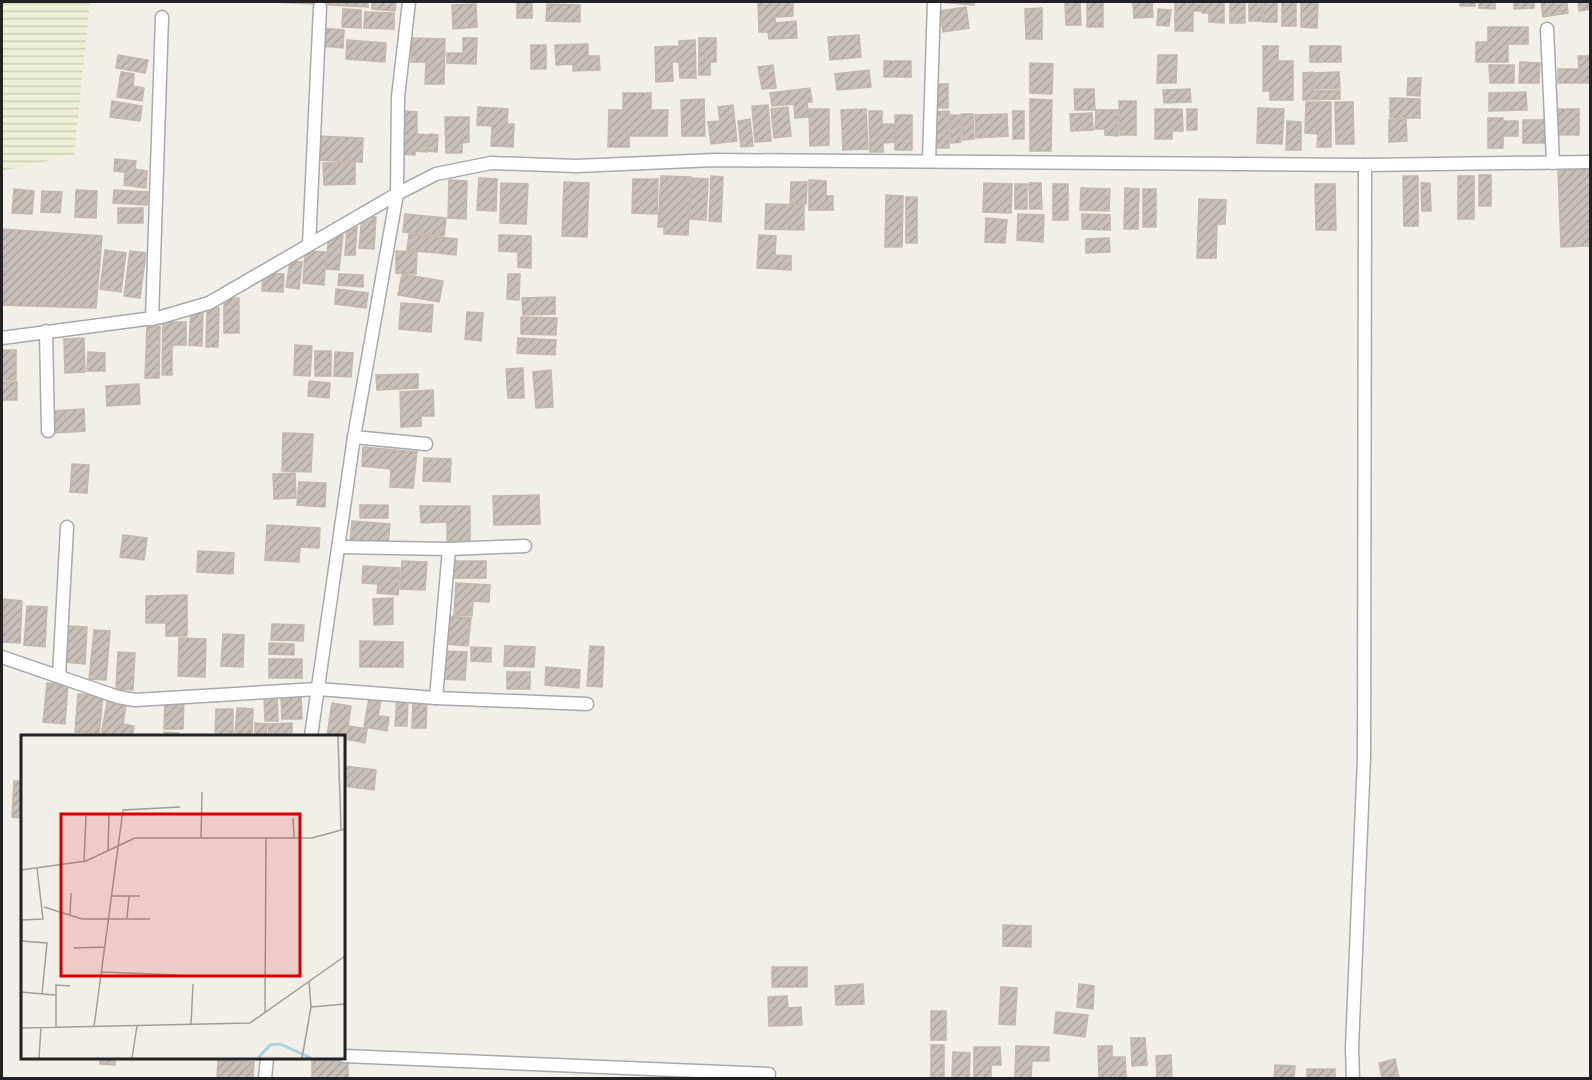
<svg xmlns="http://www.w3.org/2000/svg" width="1592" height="1080" viewBox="0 0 1592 1080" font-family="Manrope,sans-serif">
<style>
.farmland{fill:url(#farmland-rules)}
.building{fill:url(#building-hatch);stroke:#c4b6ab;stroke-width:1.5}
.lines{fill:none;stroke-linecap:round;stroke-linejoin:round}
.street-casing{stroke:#a9a9a9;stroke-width:15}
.street{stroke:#fff;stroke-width:12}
.inset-river{fill:none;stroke:#aad3df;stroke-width:3}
.inset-road{fill:none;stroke:#9f9d99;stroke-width:1.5}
.view{fill:#d40000;fill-opacity:0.15;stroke:#d40000;stroke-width:3}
.inset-edge{fill:none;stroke:#222;stroke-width:3}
</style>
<defs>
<pattern id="farmland-rules" width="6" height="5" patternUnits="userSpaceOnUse" patternTransform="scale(1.5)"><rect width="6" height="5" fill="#eef0d5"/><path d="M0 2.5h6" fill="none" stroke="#ccceb7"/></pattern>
<pattern id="building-hatch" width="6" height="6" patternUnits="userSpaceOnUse" patternTransform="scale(1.5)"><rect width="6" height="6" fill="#c7bfb8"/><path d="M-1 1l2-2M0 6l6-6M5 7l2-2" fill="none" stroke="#aba49e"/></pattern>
</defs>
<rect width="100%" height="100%" fill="#f2efe9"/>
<polygon class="farmland" points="2,2 90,2 74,155 2,171"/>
<g class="building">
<polygon points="273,2 368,2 368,7"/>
<polygon points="372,2 396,2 395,11 372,9"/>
<rect x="517" y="2" width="15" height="16"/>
<polygon points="758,2 793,2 793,16 775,17 775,23 796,21 797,38 769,39 768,32 759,32"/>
<polygon points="939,2 974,2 974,5"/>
<polygon points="1065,2 1080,2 1081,25 1066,25"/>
<rect x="1087" y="2" width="16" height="25"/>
<polygon points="1133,2 1152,2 1153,17 1134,18"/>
<polygon points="1175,2 1201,2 1201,11 1193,11 1193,31 1175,31"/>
<polygon points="1202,2 1224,2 1224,23 1209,22 1209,13 1202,13"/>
<rect x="1230" y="2" width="15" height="21"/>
<rect x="1249" y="2" width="13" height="19"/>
<polygon points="1264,2 1277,2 1277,22 1263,22"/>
<rect x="1282" y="2" width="14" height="24"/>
<polygon points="1301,2 1318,2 1317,28 1301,27"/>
<rect x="1460" y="2" width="15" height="4"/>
<polygon points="1479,2 1495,2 1495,9 1479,8"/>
<polygon points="1514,2 1534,2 1534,8 1514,9"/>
<polygon points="1541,2 1567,2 1568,13 1543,17"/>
<polygon points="1578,2 1590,2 1590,9 1579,11"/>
<polygon points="476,4 477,27 453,29 452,5"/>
<polygon points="547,4 580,5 580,22 546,21"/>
<polygon points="966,7 969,28 943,32 940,11"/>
<polygon points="1042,8 1042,39 1026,39 1025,9"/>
<polygon points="343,9 361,10 361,28 342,27"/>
<polygon points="1158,9 1171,10 1169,26 1157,25"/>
<polygon points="365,12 394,13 394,29 364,28"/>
<polygon points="1488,27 1528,27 1528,44 1508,44 1508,62 1476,62 1476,42 1488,42"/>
<polygon points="322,28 344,30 343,48 321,46"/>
<polygon points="859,35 861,57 830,60 828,37"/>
<polygon points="412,38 445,39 444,84 425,84 426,62 411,62"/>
<polygon points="463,38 477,38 476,64 447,63 447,53 463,53"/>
<polygon points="699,38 716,38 716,62 710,62 710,75 699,75"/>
<polygon points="347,40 386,43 385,62 346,59"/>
<polygon points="695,40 696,78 680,78 679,62 672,62 673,81 656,82 655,47 679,46 679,41"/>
<polygon points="588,44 588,56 599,56 600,70 573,71 573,64 556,65 555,45"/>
<rect x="531" y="45" width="15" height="24"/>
<polygon points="1263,46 1278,46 1278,61 1293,61 1293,100 1270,100 1270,91 1263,91"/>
<rect x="1310" y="46" width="31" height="16"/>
<polygon points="118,55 148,60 145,73 116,68"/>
<polygon points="1158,55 1177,55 1176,83 1157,83"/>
<polygon points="1578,56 1590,56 1590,83 1558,83 1558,69 1579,69"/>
<rect x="884" y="61" width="27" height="16"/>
<polygon points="1520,62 1540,63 1539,83 1519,83"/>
<polygon points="1030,63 1053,64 1052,94 1030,93"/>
<polygon points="773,65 776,88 762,89 758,67"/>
<polygon points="1489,65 1514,65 1514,83 1490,83"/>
<polygon points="869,70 871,87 837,90 835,74"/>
<polygon points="121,72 134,74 133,86 144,88 142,101 117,97"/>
<polygon points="1313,72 1314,91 1340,90 1340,99 1303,100 1303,73"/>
<polygon points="1339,72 1340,88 1315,89 1314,73"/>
<polygon points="1408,78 1421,78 1420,96 1407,95"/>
<rect x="932" y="84" width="16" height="24"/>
<polygon points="810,88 812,102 807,102 809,117 795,118 794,104 772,106 770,93"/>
<polygon points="1074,89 1094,89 1095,110 1075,110"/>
<polygon points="1190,89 1191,102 1164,103 1163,90"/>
<polygon points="1526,92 1527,110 1489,111 1489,93"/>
<polygon points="623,93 651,93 651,110 668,110 667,136 629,136 629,147 608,147 609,110 623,110"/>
<polygon points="1390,98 1420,99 1420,118 1390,118"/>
<polygon points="704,99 705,136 682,136 681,100"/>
<polygon points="1030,99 1052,100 1051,151 1030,151"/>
<polygon points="112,101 142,106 140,121 110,117"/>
<polygon points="1119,101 1136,101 1136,135 1120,135"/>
<polygon points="1306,102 1331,102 1331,147 1317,147 1318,134 1305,133"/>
<polygon points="1335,102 1353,102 1354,144 1336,144"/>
<polygon points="733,105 737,141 711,144 708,122 720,121 718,107"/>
<polygon points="768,105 771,141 755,142 752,106"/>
<polygon points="478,107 508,109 507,124 514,124 513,147 491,146 492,126 477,125"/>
<polygon points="788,107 791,136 774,138 771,109"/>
<polygon points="1258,108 1284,109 1282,144 1257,143"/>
<polygon points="809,109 829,109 829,145 810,146"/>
<polygon points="866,109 868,149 843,150 841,110"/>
<polygon points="1155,109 1182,109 1183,131 1172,131 1172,139 1155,139"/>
<rect x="1187" y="109" width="10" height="21"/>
<rect x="1558" y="109" width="21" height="26"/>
<polygon points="1096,110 1118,110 1118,136 1105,135 1105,129 1095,129"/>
<polygon points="403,111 417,112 417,134 428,135 427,152 415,151 415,155 401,154"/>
<polygon points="869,111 882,111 882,124 894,124 895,142 883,143 883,152 870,152"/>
<polygon points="949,111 949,148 933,148 932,112"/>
<rect x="1013" y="111" width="11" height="28"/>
<polygon points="1092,113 1093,130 1071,131 1070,114"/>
<polygon points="962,114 973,114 974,139 963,140"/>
<polygon points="1007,114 1008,136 976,138 975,115"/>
<rect x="895" y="115" width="17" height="35"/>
<polygon points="950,115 961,115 961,142 951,143"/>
<polygon points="445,117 469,117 469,142 462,143 462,153 446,153"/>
<polygon points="1488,118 1503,118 1503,121 1518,121 1518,136 1503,136 1503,148 1488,148"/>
<polygon points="750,119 753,146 741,147 738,121"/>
<polygon points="1406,119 1407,141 1389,142 1389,120"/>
<rect x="1523" y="120" width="25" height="23"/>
<polygon points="1287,121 1301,122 1301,150 1286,150"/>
<polygon points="429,134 438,135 437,152 428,151"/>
<polygon points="316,136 363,138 362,162 315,160"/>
<polygon points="115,159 136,161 135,169 147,171 146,188 124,185 125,172 114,171"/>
<polygon points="355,162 355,184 324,185 323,163"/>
<polygon points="1590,169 1590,246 1561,247 1558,171"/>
<rect x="1479" y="175" width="12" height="31"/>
<polygon points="661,176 691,177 688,235 664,234 664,227 658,227"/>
<polygon points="711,176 723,177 721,222 709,221"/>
<polygon points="1403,176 1418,176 1418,226 1404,226"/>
<rect x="1458" y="176" width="16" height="43"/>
<polygon points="479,178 497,179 496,211 477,210"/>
<polygon points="692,178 708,179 706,220 690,219"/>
<polygon points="633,179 658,179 657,214 632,213"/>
<polygon points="449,180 467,181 466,219 448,218"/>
<polygon points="809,180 826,181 826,196 833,196 833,210 809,210"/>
<polygon points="564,182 589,183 587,237 562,236"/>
<polygon points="791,182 807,182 806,204 790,204"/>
<polygon points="501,183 528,184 526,224 500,223"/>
<polygon points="984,183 1012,184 1011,213 983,212"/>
<polygon points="1029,183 1041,183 1042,209 1030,209"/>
<polygon points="1421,183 1430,183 1431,211 1422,211"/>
<rect x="1015" y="184" width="12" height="25"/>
<rect x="1053" y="184" width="15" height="36"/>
<polygon points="1315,184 1335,184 1336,230 1316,230"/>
<polygon points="1081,188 1110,189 1109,211 1080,210"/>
<polygon points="1125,188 1139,189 1138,229 1124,229"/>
<polygon points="14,189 34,191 32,214 12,213"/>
<rect x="1143" y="189" width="13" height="38"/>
<polygon points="76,190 97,191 96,218 75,217"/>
<polygon points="114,190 148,192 147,205 113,203"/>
<polygon points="42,191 62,192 60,213 41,212"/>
<polygon points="886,195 903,196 902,247 885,247"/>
<rect x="906" y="197" width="11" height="46"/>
<polygon points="1199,199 1226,200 1225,224 1217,224 1216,258 1197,258"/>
<polygon points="766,204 804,205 804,230 765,229"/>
<rect x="118" y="208" width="25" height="15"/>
<polygon points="405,214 446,218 444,236 403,232"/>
<polygon points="1018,214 1044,215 1043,242 1017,240"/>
<polygon points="1082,214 1110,215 1110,230 1082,229"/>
<polygon points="362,216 376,217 374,249 359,248"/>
<polygon points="986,218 1007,220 1005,243 985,242"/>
<polygon points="347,226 357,227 355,255 345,255"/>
<polygon points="2,229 102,236 96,308 2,305"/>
<polygon points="329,233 343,235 339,270 326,269"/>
<polygon points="409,234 457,239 456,255 407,250"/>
<polygon points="499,235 531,236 531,268 518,267 518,252 499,251"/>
<polygon points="759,235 776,236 775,255 791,256 791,270 757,268"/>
<polygon points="1109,238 1110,252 1086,253 1086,239"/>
<polygon points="105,250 126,253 121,292 100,289"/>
<polygon points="130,251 146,253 140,298 124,296"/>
<polygon points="305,251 326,252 324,285 303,283"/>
<polygon points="396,251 417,252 416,274 396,273"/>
<polygon points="290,261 302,262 299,289 286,287"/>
<polygon points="263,273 284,274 283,292 262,291"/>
<polygon points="339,274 363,275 363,287 338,285"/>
<polygon points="402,274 443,281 439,302 398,295"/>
<polygon points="508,274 520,274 519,300 507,299"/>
<polygon points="336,289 368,293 366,308 335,304"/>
<polygon points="555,297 555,314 523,315 522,298"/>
<rect x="224" y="298" width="15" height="35"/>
<polygon points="401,303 433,305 431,332 399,329"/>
<polygon points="207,308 219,308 218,347 206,347"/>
<polygon points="191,309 203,310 202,346 189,345"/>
<polygon points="467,312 483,313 481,341 465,339"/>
<polygon points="521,317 557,318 556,335 521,334"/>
<polygon points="163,322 186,322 186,345 172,345 172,375 162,375"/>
<polygon points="147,326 160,326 159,378 145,378"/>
<polygon points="84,338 85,372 65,373 64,339"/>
<polygon points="518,338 556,340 555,355 517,353"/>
<polygon points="295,345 312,346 310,376 294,375"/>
<rect x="2" y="350" width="14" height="30"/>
<rect x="315" y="351" width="16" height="25"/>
<polygon points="88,352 105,353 105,371 87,371"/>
<polygon points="335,352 353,353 351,377 334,376"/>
<polygon points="523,368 524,398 508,398 506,369"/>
<polygon points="551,370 553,407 536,408 533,372"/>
<polygon points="418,374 418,388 377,390 376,375"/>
<polygon points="309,381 330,383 329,398 308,396"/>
<rect x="2" y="382" width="15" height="18"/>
<polygon points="139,384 140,404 107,406 106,386"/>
<polygon points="433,390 434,416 421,416 421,426 401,427 400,392"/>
<polygon points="84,409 85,431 53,433 52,411"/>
<polygon points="283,433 313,434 311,472 282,471"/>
<polygon points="363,447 417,452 413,488 390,487 391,469 362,466"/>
<polygon points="424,458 451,459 450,482 423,481"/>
<polygon points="72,464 89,465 87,493 70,492"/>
<polygon points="295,473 296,498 274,499 273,474"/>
<polygon points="299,482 326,483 325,507 297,505"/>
<polygon points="539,495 540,524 494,525 493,496"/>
<rect x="360" y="505" width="28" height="13"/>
<polygon points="420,506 470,506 470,541 447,541 447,522 421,523"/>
<polygon points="352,521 390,524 388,544 350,541"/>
<polygon points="267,525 320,528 319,548 300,547 299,562 265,560"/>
<polygon points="123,535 147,538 144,560 120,557"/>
<polygon points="198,551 234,553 233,574 197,572"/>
<polygon points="402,561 427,562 425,590 400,589"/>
<rect x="452" y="561" width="34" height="17"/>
<polygon points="363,566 400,568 398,595 377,593 378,584 362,583"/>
<polygon points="456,583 490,585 489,602 473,601 472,616 454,615"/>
<polygon points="187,595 187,636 166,636 166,623 146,623 146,596"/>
<polygon points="393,598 393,624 374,625 373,599"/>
<polygon points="4,599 22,601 20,643 2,642"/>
<polygon points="27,606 47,607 45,647 24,645"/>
<polygon points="448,616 471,618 468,646 446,644"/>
<polygon points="272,624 304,625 303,641 271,640"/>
<polygon points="67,626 87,627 85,664 65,662"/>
<polygon points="94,630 110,631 106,680 89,679"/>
<polygon points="223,634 244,635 243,667 221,666"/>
<polygon points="179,638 206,639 205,677 178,676"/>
<polygon points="360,641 403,642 403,667 360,667"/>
<polygon points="269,643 294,644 294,655 269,654"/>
<polygon points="505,646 535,647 534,667 504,666"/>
<polygon points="590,646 604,647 602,687 587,686"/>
<polygon points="471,647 491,648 491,662 471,661"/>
<polygon points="443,651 467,652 465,680 442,679"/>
<polygon points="118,652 135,653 133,690 116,689"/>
<rect x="269" y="659" width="33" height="19"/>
<polygon points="546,667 580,670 579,688 545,685"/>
<rect x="507" y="672" width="23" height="17"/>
<polygon points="47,683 68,684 65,724 43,722"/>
<polygon points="78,694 103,696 99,734 75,732"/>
<polygon points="264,695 277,695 278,721 265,721"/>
<polygon points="397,696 408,697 407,726 395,726"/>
<polygon points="108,697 127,700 123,724 134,726 132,736 101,736"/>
<polygon points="281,697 301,697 302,719 282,719"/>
<polygon points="413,697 427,698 426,728 412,728"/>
<polygon points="369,698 381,700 378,716 389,717 387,731 364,727"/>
<polygon points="165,699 184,699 183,729 164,729"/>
<polygon points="332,703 351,706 348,726 367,729 365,743 346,739 346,744 344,744 344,736 327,736"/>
<polygon points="237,708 253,709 252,736 235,736"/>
<polygon points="216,709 233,709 233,736 215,736"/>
<polygon points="255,723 267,724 266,736 255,736"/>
<polygon points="292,723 292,736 269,736 268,724"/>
<polygon points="164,732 179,733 179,736 164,736"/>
<polygon points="344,766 376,770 374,790 344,786"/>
<polygon points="14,781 22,781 22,818 12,817"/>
<polygon points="1003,925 1031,926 1031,947 1003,946"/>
<rect x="772" y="967" width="35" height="20"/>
<polygon points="863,984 864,1004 836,1005 835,986"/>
<polygon points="1079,984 1094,986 1093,1009 1077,1007"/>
<polygon points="1001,987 1017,988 1015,1025 999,1024"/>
<polygon points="787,996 788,1008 801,1007 802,1025 769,1026 768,997"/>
<rect x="931" y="1011" width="15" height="29"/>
<polygon points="1056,1012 1088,1015 1085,1037 1054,1033"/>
<polygon points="1131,1038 1145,1038 1147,1065 1132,1066"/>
<rect x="931" y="1045" width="13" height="33"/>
<polygon points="1016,1046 1049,1047 1049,1061 1032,1061 1031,1078 1015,1078"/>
<polygon points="1098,1046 1112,1046 1112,1057 1125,1057 1126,1078 1099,1077"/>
<polygon points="974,1047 1000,1047 1001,1065 991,1065 991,1078 974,1078"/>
<polygon points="953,1052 970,1053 969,1078 952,1078"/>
<polygon points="1171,1055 1172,1078 1157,1078 1156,1056"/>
<polygon points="100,1058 115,1058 115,1065 100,1064"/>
<polygon points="1395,1059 1399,1078 1382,1078 1379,1063"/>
<polygon points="218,1060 254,1062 253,1078 217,1078"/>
<rect x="312" y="1060" width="36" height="18"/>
<polygon points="1275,1065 1295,1066 1294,1078 1274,1078"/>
<rect x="1307" y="1069" width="28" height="9"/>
</g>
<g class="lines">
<g class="street-casing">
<g id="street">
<polyline points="1547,29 1553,163"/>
<polyline points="929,161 934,2"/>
<polyline points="309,245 320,7"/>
<polyline points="152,319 162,17"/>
<polyline points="46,331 48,431"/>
<polyline points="2,338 161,317 209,303 397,194 436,174 491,163 576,166 715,160 1365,165 1590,162"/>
<polyline points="354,437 426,444"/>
<polyline points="339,547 449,549 525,546"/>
<polyline points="2,657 118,697 135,700 318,689 436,698 587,704"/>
<polyline points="59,676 67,527"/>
<polyline points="436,698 449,549"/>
<polyline points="311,736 354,437 397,194 398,97 409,2"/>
<polyline points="344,1056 769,1074"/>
<polyline points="265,1078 267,1058"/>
<polyline points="1353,1078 1352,1048 1364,757 1365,165"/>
</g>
</g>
<use href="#street" class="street"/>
</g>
<g transform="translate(21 735)">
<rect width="324" height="324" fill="#f2efe9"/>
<path class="inset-river" d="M237,323L249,310L259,309L290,323"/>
<path class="inset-road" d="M317,1L320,94M272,83L273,102M180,103L181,57M87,115L88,80M63,127L65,81M0,135L65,126L114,103H291L324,94M91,161H119M23,172L61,184H129M49,180L50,158M106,183L108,161M0,185L22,184L16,133M0,206L26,208L21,259M1,206V185M53,213L84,212M81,237L156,240M0,257L34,260M290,272L324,269M244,277L245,103M170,290L172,249M35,292V250L49,251M73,292L102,75L159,72M0,293L229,288L324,221M18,323L20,292M111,323L116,291M281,323L290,272L288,246"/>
<path class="view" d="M40,79H279V241H40Z"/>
<rect width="324" height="324" class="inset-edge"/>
</g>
<rect width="1592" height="1080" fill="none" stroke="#222222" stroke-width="6"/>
</svg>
